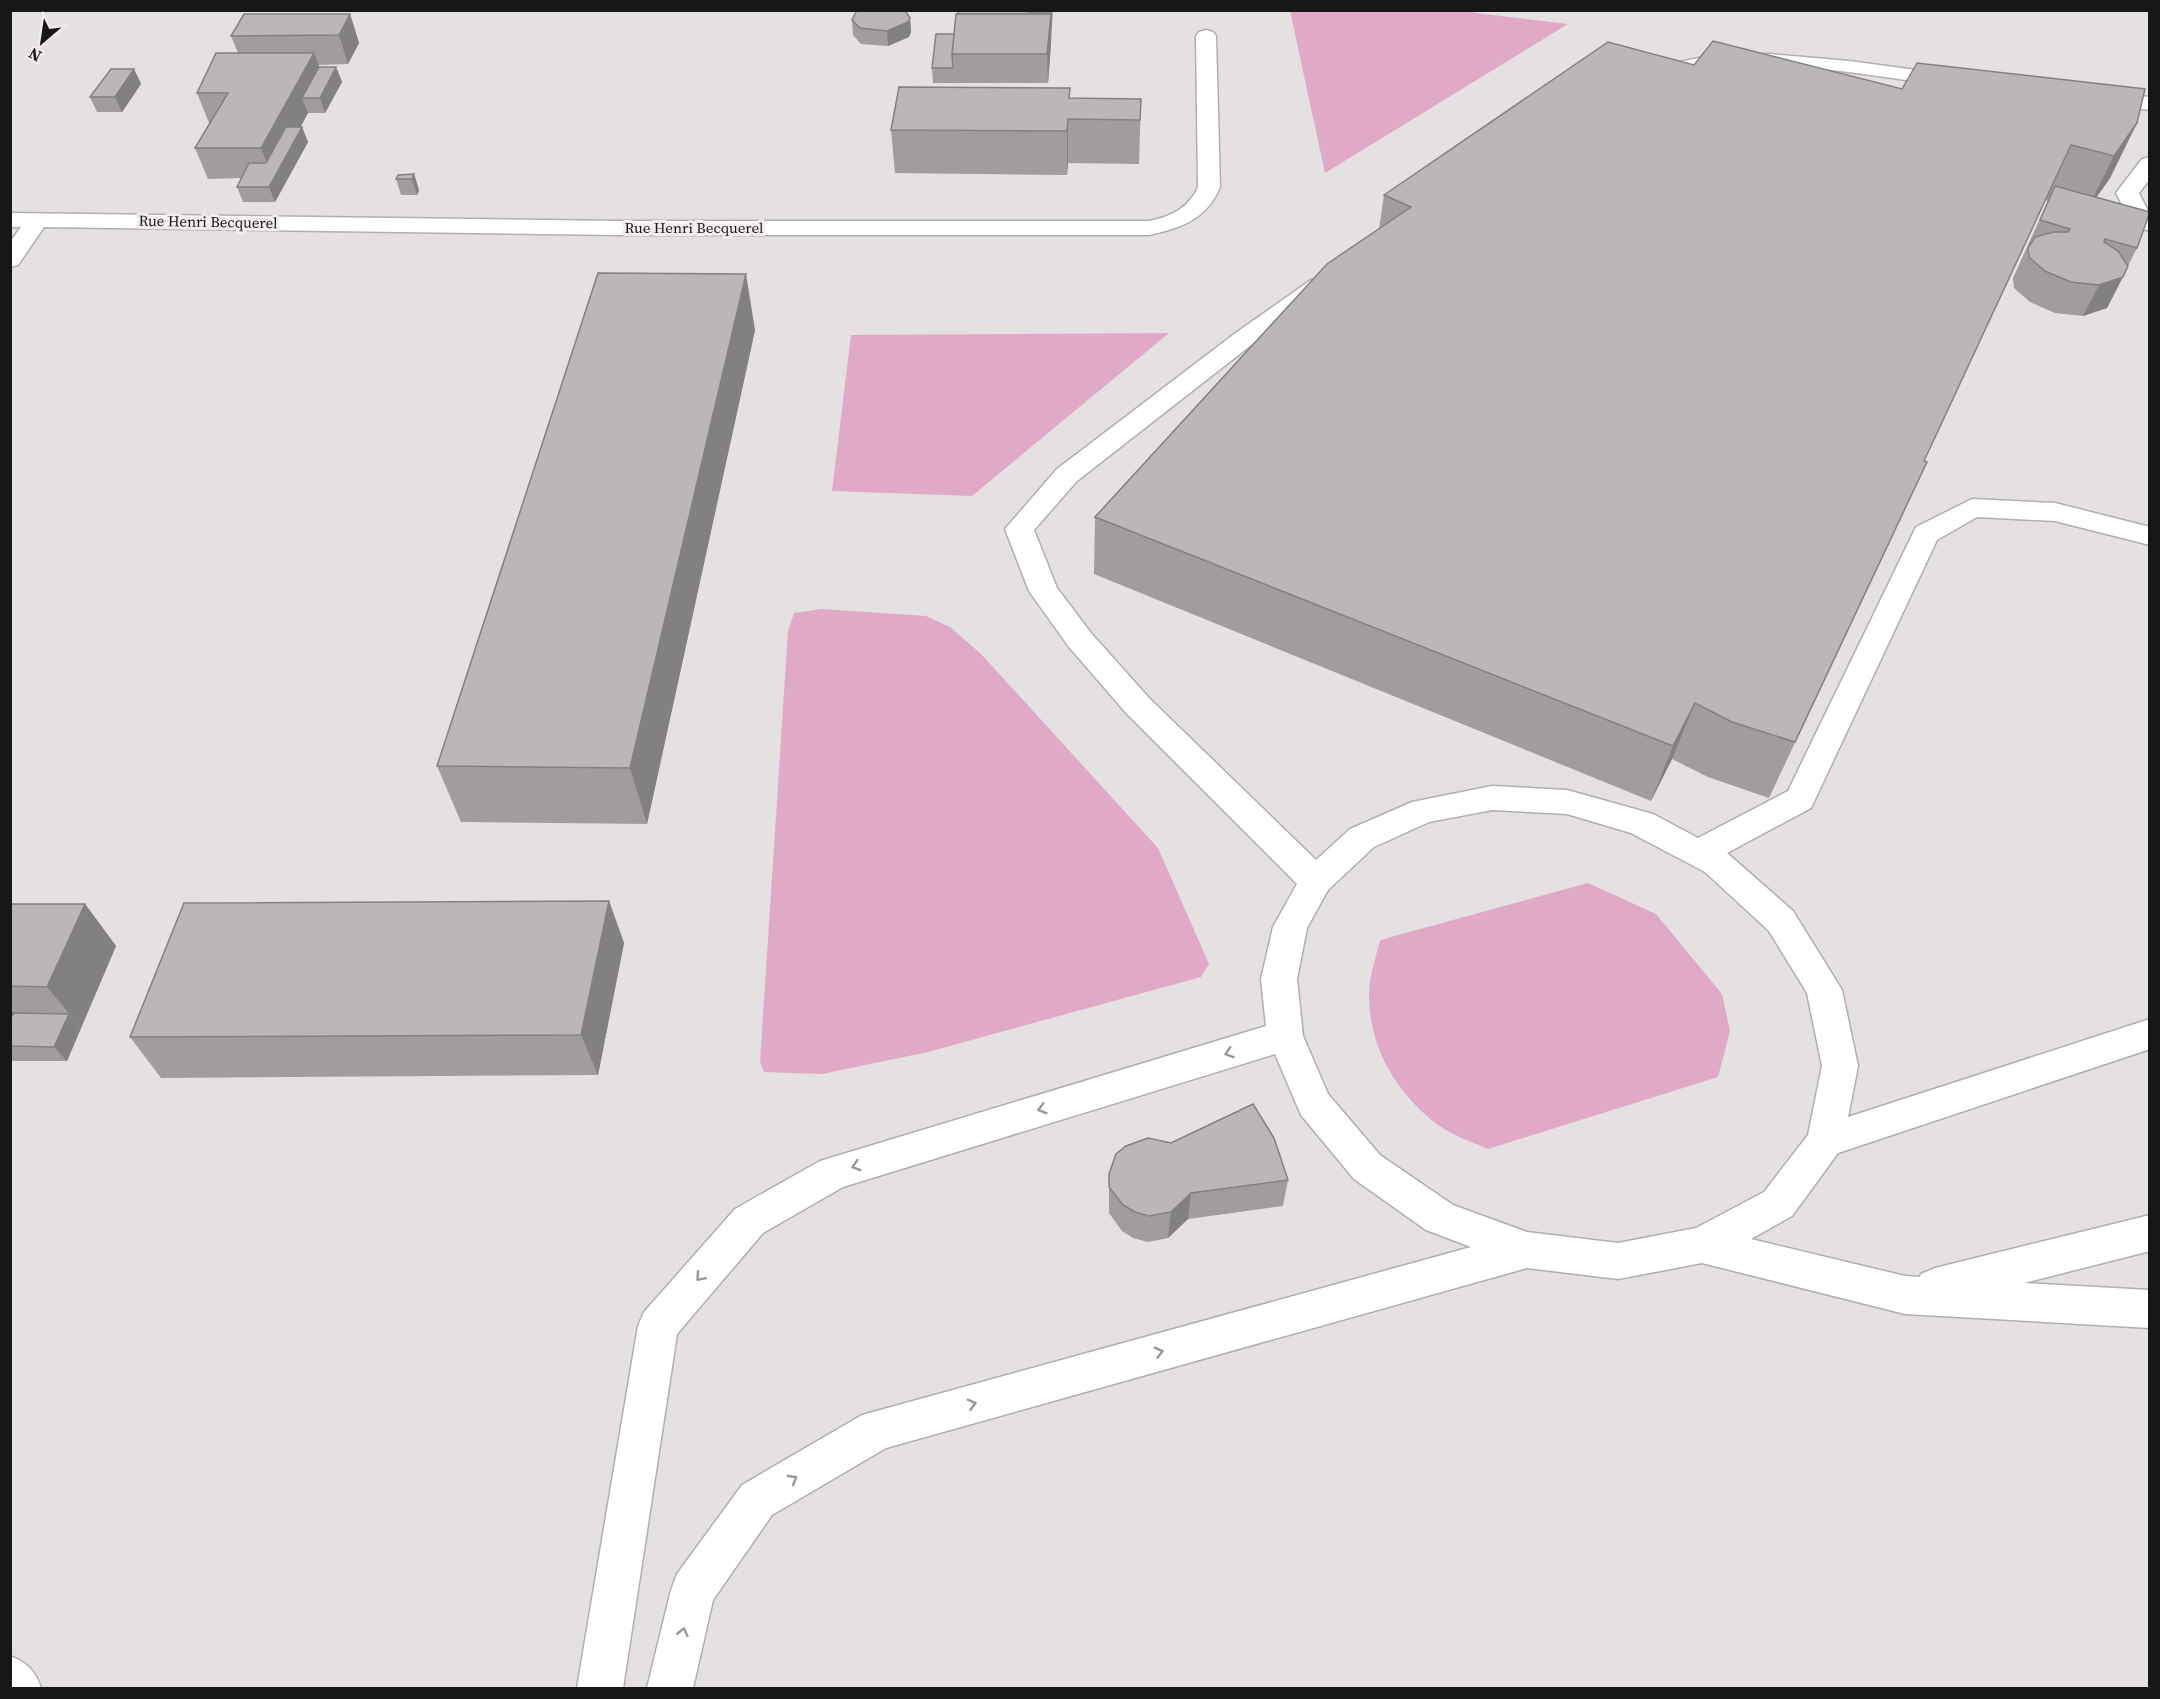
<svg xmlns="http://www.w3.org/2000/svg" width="2160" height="1699" viewBox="0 0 2160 1699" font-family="'Source Serif 4',serif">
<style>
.water{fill:#e0aac6}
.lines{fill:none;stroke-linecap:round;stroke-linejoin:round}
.service-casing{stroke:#b2aeb0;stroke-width:3}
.minor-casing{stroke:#b2aeb0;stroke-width:3}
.service{fill:#fff;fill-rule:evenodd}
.minor{fill:#fff;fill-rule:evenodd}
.wall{fill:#a19d9f}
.shaded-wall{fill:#838082}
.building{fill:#bbb7b9;stroke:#838082;stroke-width:1.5}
.oneway{stroke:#979797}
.labels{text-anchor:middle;stroke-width:6;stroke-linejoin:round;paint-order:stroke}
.far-street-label{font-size:15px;fill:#181717;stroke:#f2edef}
</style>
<rect width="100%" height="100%" fill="#e5e0e2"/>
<g class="water">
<polygon points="1460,11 1568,24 1325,173 1290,11"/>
<polygon points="1169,333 972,496 832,491 851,335"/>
<polygon points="821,609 926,616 950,627 981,654 1158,848 1209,964 1201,977 928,1052 822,1074 764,1072 760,1062 788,631 794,613"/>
<path d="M1588,883L1656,914L1722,994L1730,1031L1718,1077L1488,1149C1472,1142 1452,1135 1438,1125C1396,1093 1369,1048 1369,994C1369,977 1376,957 1380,940Z"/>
</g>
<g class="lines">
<g class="service-casing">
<g id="service">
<path d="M1770,54L1849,61L1954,75L1961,77L1965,81L1961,85L1954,87C1878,77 1798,60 1720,67C1696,69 1672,75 1648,80L1641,78L1637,74L1641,70L1708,56Z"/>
<polygon points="2098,92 2150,97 2150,110 2090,103 2087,98 2090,93"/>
<polygon points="2150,157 2150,179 2139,193 2150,215 2150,231 2133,226 2116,193 2142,159"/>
<path d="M1320,278L1329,280L1332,285L1329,290L1255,342L1077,481L1034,530L1057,588L1091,633L1149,698L1316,860L1350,829L1412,802L1492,786L1567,790L1653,814L1698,838L1788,791L1916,527L1972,499L2055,503L2150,527V545L2055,521L1977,517L1937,540L1811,808L1727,853L1793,911L1842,990L1858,1066L1848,1117L2150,1019V1049L1838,1153L1792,1216L1751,1239L1905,1276L1920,1277L1921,1274L1935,1268L2150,1215V1251L2024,1283L2150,1290V1328L1905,1314L1702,1263L1618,1279L1527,1268L886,1448L772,1515L713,1600L693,1688H647L671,1590L677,1574L742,1485L862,1415L1471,1247L1426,1230L1354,1179L1301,1115L1275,1054L843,1187L763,1233L677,1334L623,1688H577L638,1326L644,1312L735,1209L820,1161L1266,1026L1261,979L1273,927L1297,884L1127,714L1069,647L1029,591L1005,529L1057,469L1237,332L1311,280ZM1492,810L1567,814L1631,833L1705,872L1769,931L1807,993L1822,1066L1808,1135L1764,1192L1696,1228L1618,1243L1527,1232L1453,1205L1380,1155L1328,1094L1303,1036L1297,979L1307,928L1328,890L1374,847L1429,822Z"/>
</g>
</g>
<g class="minor-casing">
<g id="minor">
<path d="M1206,30L1213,32L1216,36L1220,187C1207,219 1181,228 1149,235H616L44,227L18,265L10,267V242L21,227H10V213L616,221H1149C1170,217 1189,208 1198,187L1196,36L1199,32Z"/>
<path d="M10,1656C28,1663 35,1671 41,1688H10Z"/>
</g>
</g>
<use href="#service" class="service"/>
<use href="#minor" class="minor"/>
</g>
<g class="wall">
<polygon points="958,10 1029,10 1029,12 1052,12 1051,43 1048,83 933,83 932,68 954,34"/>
<polygon points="350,14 359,43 348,64 318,65 319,67 336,67 342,82 325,113 308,113 300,127 302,127 308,142 275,202 243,202 237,187 241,178 208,179 195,148 210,123 209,123 197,93 238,53 231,36"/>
<polygon points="910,18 911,32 909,37 888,46 861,44 853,35 852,20"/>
<polygon points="1694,65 1902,89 2137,123 2110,178 2096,198 2137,248 2107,308 2083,316 2055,313 2030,302 2014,288 2013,278 2048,201 2045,200 1924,461 1927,462 1769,798 1708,777 1672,759 1651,801 1094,574 1095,517 1379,229 1384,195"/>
<polygon points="134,69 141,84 122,112 97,112 90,97"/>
<polygon points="1070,98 1141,99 1139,164 1068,163 1067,175 895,173 891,130"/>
<polygon points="414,174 419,190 417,195 401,195 396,179"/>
<polygon points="755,330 647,824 461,822 437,766"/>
<polygon points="609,901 624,943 598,1075 161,1078 130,1037"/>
<polygon points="10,904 85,904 116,946 67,1061 10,1061"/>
<polygon points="1109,1174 1288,1180 1283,1206 1188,1219 1168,1238 1148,1242 1133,1238 1122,1231 1109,1213"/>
</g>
<g class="shaded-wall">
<polygon points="1052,12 1051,43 1048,83 1047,54"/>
<polygon points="350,14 359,43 348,64 339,35"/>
<polygon points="910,18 911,32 909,37 888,46 887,31"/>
<polygon points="314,53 325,82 302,98 308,113 273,178 261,148"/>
<polygon points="336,67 342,82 325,113 320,98"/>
<polygon points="134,69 141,84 122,112 115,97"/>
<polygon points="1068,119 1068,163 1067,175 1067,131"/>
<polygon points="2137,123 2110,178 2086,212 2114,156"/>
<polygon points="302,127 308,142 275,202 269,187"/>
<polygon points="414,174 419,190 417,195 412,179"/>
<polygon points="746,274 755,330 647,824 630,768"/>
<polygon points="2123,277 2107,308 2083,316 2099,285"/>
<polygon points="1695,703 1672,759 1651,801 1673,746"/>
<polygon points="609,901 624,943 598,1075 581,1035"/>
<polygon points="85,904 116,946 81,1028 47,987"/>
<polygon points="10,1009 26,1027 10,1046"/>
<polygon points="69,1014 81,1028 67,1061 54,1047"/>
<polygon points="1191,1193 1188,1219 1168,1238 1171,1212"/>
</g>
<g class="building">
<polygon points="858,10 905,10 910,18 908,22 887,31 860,28 852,20 856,12"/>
<polygon points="958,10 1028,10 1028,12 1052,12 1051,28 1051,14 958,14"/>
<polygon points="244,14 350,14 339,35 231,36"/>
<polygon points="956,14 1051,14 1047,54 952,54"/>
<polygon points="936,34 954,34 952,54 953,68 932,68"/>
<polygon points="1713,41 1902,89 1917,63 2145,89 2137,123 2114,156 2071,145 1924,461 1927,462 1795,742 1732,722 1695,703 1673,746 1095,517 1327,264 1411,207 1384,195 1608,42 1694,65"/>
<polygon points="216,53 314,53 261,148 195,148 228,93 197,93"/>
<polygon points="319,67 336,67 320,98 302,98"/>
<polygon points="111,69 134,69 115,97 90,97"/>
<polygon points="899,87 1070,88 1069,98 1141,99 1140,120 1068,119 1067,131 891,130"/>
<polygon points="286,127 302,127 269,187 237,187 249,163 266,163"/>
<polygon points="414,174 412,179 396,179 398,175"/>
<polygon points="2055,186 2150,212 2137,248 2105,239 2104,242 2118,251 2128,266 2123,277 2099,285 2071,282 2045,271 2029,257 2028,248 2035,237 2054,232 2068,232 2070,229 2040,220"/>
<polygon points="598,273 746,274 630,768 437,766"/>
<polygon points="609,901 581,1035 130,1037 184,903"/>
<polygon points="10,904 85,904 47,987 10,986"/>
<polygon points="14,1013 69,1014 54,1047 10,1046 10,1019"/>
<polygon points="1253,1104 1274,1138 1288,1180 1191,1193 1171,1212 1149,1216 1135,1212 1123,1205 1109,1187 1109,1174 1116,1154 1126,1146 1148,1138 1171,1143"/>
</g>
<defs><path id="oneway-chevron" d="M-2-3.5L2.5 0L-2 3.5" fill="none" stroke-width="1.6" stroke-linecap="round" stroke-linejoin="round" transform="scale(1.5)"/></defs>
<g class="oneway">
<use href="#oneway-chevron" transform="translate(1229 1053) rotate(163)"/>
<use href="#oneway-chevron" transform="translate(1042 1109) rotate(163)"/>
<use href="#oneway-chevron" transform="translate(856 1166) rotate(163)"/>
<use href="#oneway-chevron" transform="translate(700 1277) rotate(131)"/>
<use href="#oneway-chevron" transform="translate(1159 1352) rotate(-15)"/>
<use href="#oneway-chevron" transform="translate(972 1404) rotate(-15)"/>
<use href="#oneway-chevron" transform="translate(793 1479) rotate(-30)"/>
<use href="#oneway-chevron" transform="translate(683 1632) rotate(-77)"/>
</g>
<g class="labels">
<g class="far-street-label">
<text transform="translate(208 222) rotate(1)" y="5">Rue Henri Becquerel</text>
<text x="694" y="233">Rue Henri Becquerel</text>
</g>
</g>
<rect width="2160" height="1699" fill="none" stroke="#181717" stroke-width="24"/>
<g transform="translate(42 42) rotate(209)" stroke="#f2edef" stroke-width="4.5" paint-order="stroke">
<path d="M0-4.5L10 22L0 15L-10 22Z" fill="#181717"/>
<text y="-9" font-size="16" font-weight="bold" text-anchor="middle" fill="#181717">N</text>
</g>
</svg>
